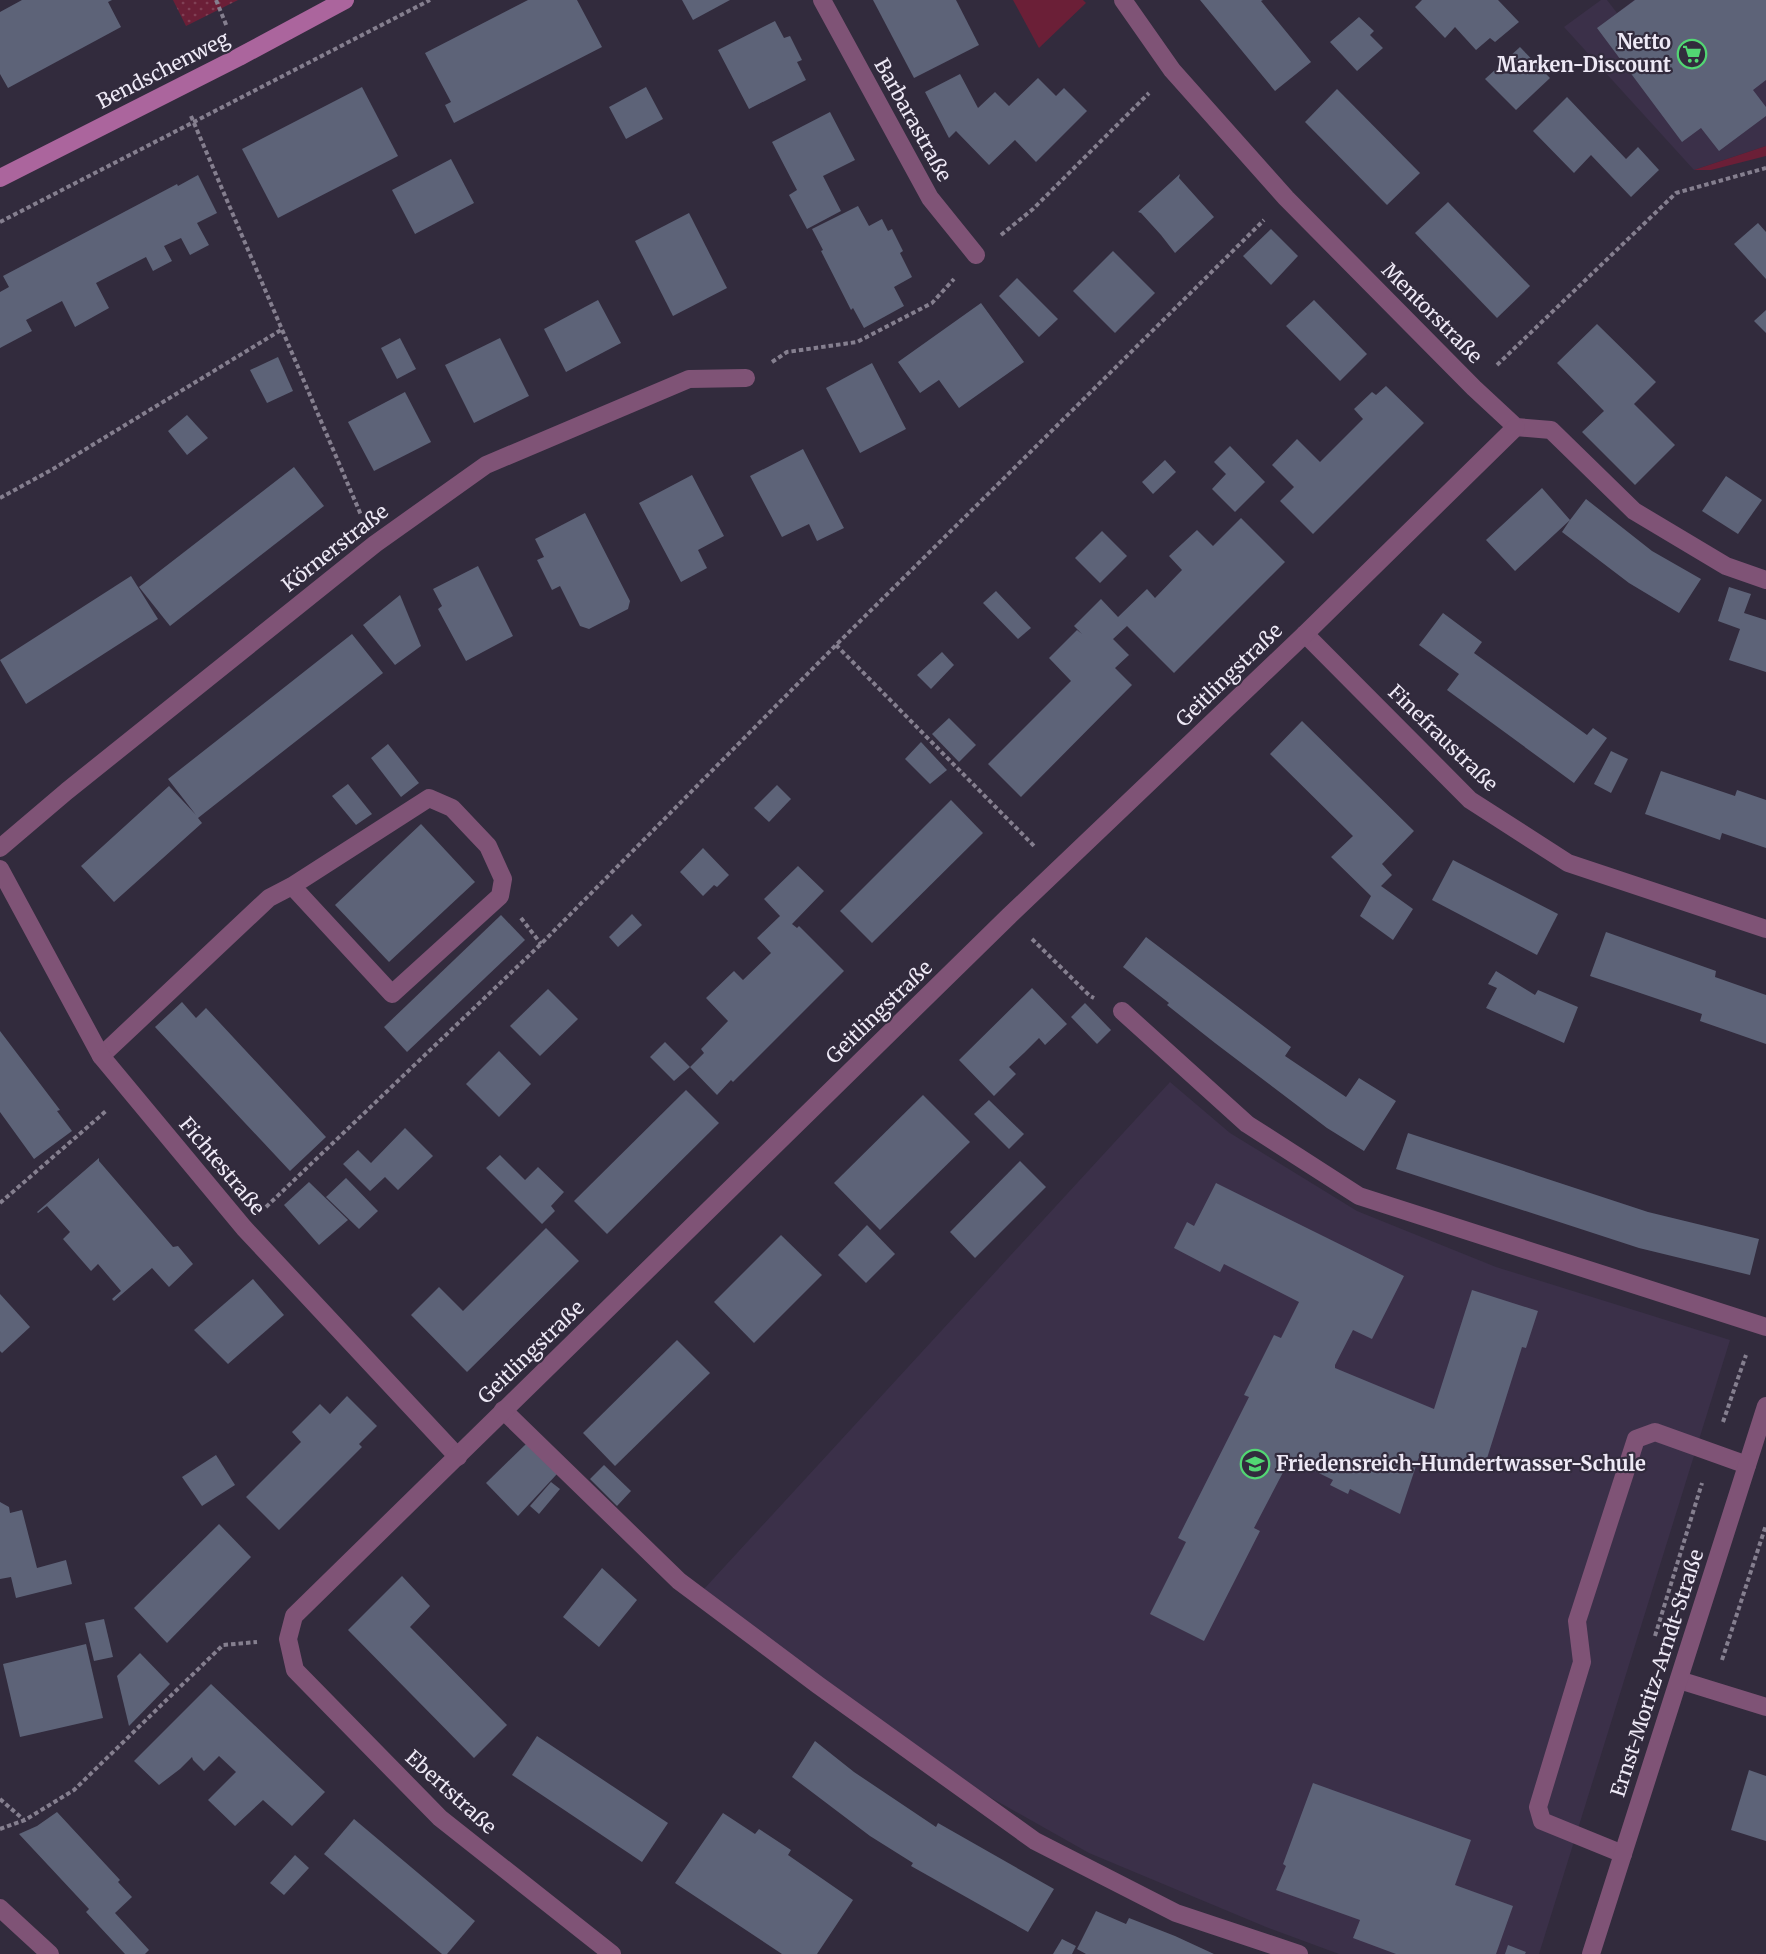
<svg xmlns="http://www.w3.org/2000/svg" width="1766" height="1954" viewBox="0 0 1766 1954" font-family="Merriweather,serif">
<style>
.built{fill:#3b3049}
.grass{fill:#6b1f37}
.park{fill:url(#park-dots)}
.building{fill:#5d6378}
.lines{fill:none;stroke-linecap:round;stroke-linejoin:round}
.path{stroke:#857f8f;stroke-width:4;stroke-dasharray:4.5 3;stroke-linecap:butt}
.lane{stroke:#7f5376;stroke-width:18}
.street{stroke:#7f5376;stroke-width:18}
.secondary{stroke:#ab659d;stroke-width:18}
.labels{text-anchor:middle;stroke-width:4.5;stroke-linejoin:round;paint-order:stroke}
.poi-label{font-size:20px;font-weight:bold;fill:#eee9f6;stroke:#322b3d;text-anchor:end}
.street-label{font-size:20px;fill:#eee9f6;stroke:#322b3d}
</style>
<defs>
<pattern id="park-dots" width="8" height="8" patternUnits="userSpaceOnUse" patternTransform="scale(1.5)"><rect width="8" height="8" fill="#6b1f37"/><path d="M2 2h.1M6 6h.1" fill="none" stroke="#804055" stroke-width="1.8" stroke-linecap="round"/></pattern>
</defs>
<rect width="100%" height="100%" fill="#322b3d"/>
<g class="built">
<polygon points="1601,0 1607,0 1617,13 1634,0 1766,0 1766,146 1694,170 1564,27"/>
<polygon points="1170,1082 1230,1133 1357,1211 1496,1267 1730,1340 1539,1954 1339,1954 1266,1927 1089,1853 924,1760 704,1589"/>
</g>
<g class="grass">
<polygon points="1013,0 1083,0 1086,3 1039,48"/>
<polygon points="1766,146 1766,156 1711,170 1694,170"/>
</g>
<polygon class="park" points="173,0 238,0 186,26"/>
<g class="building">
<polygon points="22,0 112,0 108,2 121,27 8,88 0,74 0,12"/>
<polygon points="528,0 577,0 602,47 454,123 445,105 451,102 425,53"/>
<polygon points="682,0 730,0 693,20"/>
<polygon points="873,0 956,0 979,45 914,78"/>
<polygon points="1200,0 1263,0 1261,1 1311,62 1275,91"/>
<polygon points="1422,0 1498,0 1519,22 1495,42 1490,38 1476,50 1455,27 1445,38 1415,7"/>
<polygon points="1635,0 1766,0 1766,80 1753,90 1766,107 1766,116 1719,151 1701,128 1682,142 1597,28"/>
<polygon points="1359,17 1374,31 1370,35 1383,48 1357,71 1330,42"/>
<polygon points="775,21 784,38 790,36 802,60 797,62 806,80 749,109 718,50"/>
<polygon points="1520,47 1550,78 1516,110 1485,79"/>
<polygon points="960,74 978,108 995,92 1009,106 1038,78 1056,96 1064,88 1087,111 1036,162 1015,140 989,165 956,131 949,138 925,92"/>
<polygon points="362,87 398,156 278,218 242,149"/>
<polygon points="646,87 663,119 626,139 609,107"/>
<polygon points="1337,89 1420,173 1387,205 1305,122"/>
<polygon points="1567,97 1626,159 1638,147 1659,170 1631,197 1591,155 1574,173 1533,131"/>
<polygon points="830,112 855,160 823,176 841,211 807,229 789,195 797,190 772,142"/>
<polygon points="451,159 474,203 415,234 392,190"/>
<polygon points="1180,174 1179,178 1214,217 1175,253 1161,235 1141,213 1138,212"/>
<polygon points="198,175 217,213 197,223 209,245 190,255 181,238 164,246 172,261 153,271 146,257 96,283 109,308 75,327 62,301 26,320 32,331 0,348 0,292 9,287 3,276 177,184 178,186"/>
<polygon points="1448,202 1530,286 1497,318 1415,233"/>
<polygon points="858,206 869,226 882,219 888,231 892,229 903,251 900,253 912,277 894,287 904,306 864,328 853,308 851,310 821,251 823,250 812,229"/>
<polygon points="689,213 727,288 673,316 635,241"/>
<polygon points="1758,223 1766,232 1766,279 1734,244"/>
<polygon points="1271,229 1298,256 1271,285 1243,256"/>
<polygon points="1113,251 1155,293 1115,333 1073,291"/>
<polygon points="1017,278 1058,319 1039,337 999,296"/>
<polygon points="598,300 621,343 566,372 544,329"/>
<polygon points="1314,300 1367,354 1340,381 1286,326"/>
<polygon points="981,303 1024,362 959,408 939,380 920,393 898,362"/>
<polygon points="1766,310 1766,333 1754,321"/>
<polygon points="1597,324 1656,382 1634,404 1675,445 1635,485 1582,432 1604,411 1557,363"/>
<polygon points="400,338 416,369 397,379 381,348"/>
<polygon points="500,338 529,396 474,423 445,365"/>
<polygon points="278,357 293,391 267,403 250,370"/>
<polygon points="872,363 906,429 860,453 826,388"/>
<polygon points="1386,386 1424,423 1313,534 1280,501 1294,487 1272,465 1297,439 1320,462 1363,419 1354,409 1372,392 1376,395"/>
<polygon points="405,392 431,442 374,471 348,422"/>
<polygon points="187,415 208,438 187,455 168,431"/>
<polygon points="1230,446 1265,482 1235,512 1212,489 1226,474 1214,462"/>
<polygon points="803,449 844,528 817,541 809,524 782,537 750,476"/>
<polygon points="1165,460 1176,472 1153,494 1142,482"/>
<polygon points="294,467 324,506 170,626 139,587"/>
<polygon points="692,475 724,536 698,550 707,568 681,582 639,503"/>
<polygon points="1726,476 1762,500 1738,534 1702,511"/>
<polygon points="1542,488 1570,520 1586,499 1652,551 1701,579 1679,613 1629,583 1562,532 1570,520 1515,571 1486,540"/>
<polygon points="585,513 630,601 628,609 589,629 580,626 560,586 552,590 537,560 544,557 535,539"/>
<polygon points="1241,518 1285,562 1174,673 1127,626 1113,639 1129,655 1115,668 1132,685 1021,797 988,764 1071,681 1049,658 1077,630 1082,634 1074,626 1101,599 1118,617 1147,589 1155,598 1182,570 1169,556 1197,530 1213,546"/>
<polygon points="1102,531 1127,556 1100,583 1075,558"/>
<polygon points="478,566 513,636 466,661 438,609 442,606 433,589"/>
<polygon points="131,576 158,619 26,704 0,660"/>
<polygon points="1729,587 1751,594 1744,613 1766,620 1766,672 1729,660 1740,629 1718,621"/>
<polygon points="996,591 1031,628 1018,639 983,603"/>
<polygon points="400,595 421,646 395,665 363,625"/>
<polygon points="1443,613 1482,642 1474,653 1587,735 1593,728 1607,738 1574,783 1447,690 1459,674 1419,645"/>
<polygon points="352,634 383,673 198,818 202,823 114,902 81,866 169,786 196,815 168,779"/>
<polygon points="942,652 954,665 931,689 917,675"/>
<polygon points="949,718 976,745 959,762 932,734"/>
<polygon points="1302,721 1414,831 1382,864 1392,875 1381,886 1413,909 1393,940 1360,916 1371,896 1331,857 1353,836 1270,754"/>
<polygon points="921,742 947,770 930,784 905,759"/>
<polygon points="388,744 419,783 401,797 371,758"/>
<polygon points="1611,751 1628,759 1611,793 1594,784"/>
<polygon points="1661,771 1735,796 1737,790 1766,800 1766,848 1722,833 1720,840 1645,814"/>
<polygon points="348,784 372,814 356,825 332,796"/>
<polygon points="777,785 791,799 769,822 754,808"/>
<polygon points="951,800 983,833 872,943 840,911"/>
<polygon points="421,824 475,882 389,962 335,905"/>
<polygon points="703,848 729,875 717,887 714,885 703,896 680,872"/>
<polygon points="1453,860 1558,914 1537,955 1432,900"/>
<polygon points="798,866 824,891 792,924 797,928 799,926 844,971 733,1082 731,1080 717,1095 690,1067 704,1053 701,1049 728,1021 706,998 734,971 743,980 771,953 757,938 780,916 764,899"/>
<polygon points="632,914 642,925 618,947 609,937"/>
<polygon points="501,915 525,940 407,1052 384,1027"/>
<polygon points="1606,932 1716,971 1715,977 1766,995 1766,1044 1700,1021 1702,1014 1590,976"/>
<polygon points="1146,937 1291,1047 1285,1056 1346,1097 1359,1078 1396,1101 1364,1151 1327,1128 1215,1043 1167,1005 1169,1003 1123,967"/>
<polygon points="1496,971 1535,995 1538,990 1578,1007 1564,1043 1486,1008 1497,988 1488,984"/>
<polygon points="1032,988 1067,1024 1045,1045 1039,1038 1024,1053 1009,1067 1016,1074 994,1096 959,1060"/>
<polygon points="548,989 578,1019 540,1056 510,1026"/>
<polygon points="182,1002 196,1018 206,1008 326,1137 290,1171 155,1027"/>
<polygon points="1085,1003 1111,1030 1097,1044 1071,1017"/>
<polygon points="0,1031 60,1110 57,1111 72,1131 34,1159 0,1112"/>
<polygon points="665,1042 690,1067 674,1081 650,1057"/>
<polygon points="499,1051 531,1084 499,1117 466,1084"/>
<polygon points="686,1090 719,1123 607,1234 574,1201"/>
<polygon points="923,1095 970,1142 880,1230 834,1183"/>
<polygon points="989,1100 1024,1134 1009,1149 974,1114"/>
<polygon points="405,1128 433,1156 398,1190 385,1177 370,1191 343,1164 358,1150 371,1163"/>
<polygon points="1408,1133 1648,1212 1759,1239 1750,1275 1639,1248 1396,1169"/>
<polygon points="500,1155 525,1180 538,1167 564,1192 551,1206 555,1211 542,1224 486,1168"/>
<polygon points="99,1158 99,1161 173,1247 178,1246 193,1264 169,1287 152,1268 114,1301 112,1299 121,1291 98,1264 91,1271 63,1239 70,1232 47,1206 38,1213 37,1212"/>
<polygon points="1020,1161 1046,1187 975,1258 950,1232"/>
<polygon points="346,1178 378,1211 359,1229 326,1197"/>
<polygon points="309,1182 348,1220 319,1245 284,1205"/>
<polygon points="1216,1183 1404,1276 1372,1339 1353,1330 1335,1365 1335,1368 1434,1409 1472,1290 1538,1311 1526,1348 1522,1347 1483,1471 1421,1451 1400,1514 1350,1489 1348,1494 1330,1485 1333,1480 1290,1459 1254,1528 1260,1531 1204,1641 1150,1614 1186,1542 1178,1538 1249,1397 1244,1395 1274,1335 1281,1338 1299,1302 1224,1264 1220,1272 1174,1248 1187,1222 1194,1226"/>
<polygon points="867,1225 895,1254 866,1283 838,1255"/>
<polygon points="546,1228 579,1261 467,1372 411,1315 439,1287 463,1311"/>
<polygon points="781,1235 822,1275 754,1343 714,1302"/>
<polygon points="253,1279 284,1315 228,1364 194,1330"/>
<polygon points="0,1294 30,1327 2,1353 0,1351"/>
<polygon points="677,1340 710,1373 615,1466 583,1433"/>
<polygon points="347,1396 377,1426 359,1444 362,1447 279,1530 246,1497 301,1442 292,1432 320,1404 330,1414"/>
<polygon points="526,1444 557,1474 518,1516 486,1483"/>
<polygon points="216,1455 235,1485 202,1506 182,1477"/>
<polygon points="604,1465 631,1491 617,1506 590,1479"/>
<polygon points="551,1482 560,1489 539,1514 530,1506"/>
<polygon points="0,1502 9,1507 10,1513 22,1510 37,1568 66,1560 72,1584 16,1598 11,1577 0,1579"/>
<polygon points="219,1524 251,1557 167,1643 134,1608"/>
<polygon points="602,1568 637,1600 599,1647 563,1617"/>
<polygon points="402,1576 430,1606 410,1627 507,1725 474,1758 348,1630"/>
<polygon points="104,1619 113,1657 94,1661 85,1623"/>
<polygon points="86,1644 103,1718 20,1737 3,1664"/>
<polygon points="140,1653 170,1684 129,1726 117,1676"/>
<polygon points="211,1684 325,1792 292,1826 263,1800 235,1826 208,1800 236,1772 219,1756 204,1771 193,1760 192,1757 180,1769 159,1785 134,1761"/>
<polygon points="537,1736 668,1823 642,1862 512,1775"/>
<polygon points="815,1741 854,1772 936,1827 938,1823 1054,1889 1028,1932 911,1866 913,1863 870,1836 792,1777"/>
<polygon points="1749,1770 1766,1776 1766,1841 1731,1830"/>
<polygon points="1313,1783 1471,1840 1455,1885 1513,1906 1496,1954 1396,1954 1353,1938 1360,1920 1276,1890 1286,1866 1283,1864"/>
<polygon points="57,1812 120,1880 118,1882 132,1897 115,1913 149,1950 145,1954 125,1954 86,1912 89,1909 19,1834 37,1826"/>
<polygon points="723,1813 755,1834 759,1829 791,1850 788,1855 853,1900 817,1954 782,1954 675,1883"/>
<polygon points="354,1819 475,1921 447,1954 442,1954 324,1854"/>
<polygon points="295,1855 309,1868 284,1895 270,1883"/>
<polygon points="1096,1911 1126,1924 1129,1918 1175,1936 1214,1954 1086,1954 1077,1949"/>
<polygon points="1062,1939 1076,1946 1072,1954 1053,1954"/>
<polygon points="1508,1945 1526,1952 1525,1954 1505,1954"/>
</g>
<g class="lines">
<g class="path">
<polyline points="216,0 227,27"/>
<polyline points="191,116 361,515"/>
<polyline points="0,222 430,0"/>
<polyline points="1001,235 1033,209 1149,93"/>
<polyline points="772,362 787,352 857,342 932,303 954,279"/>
<polyline points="1497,365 1676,193 1766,168"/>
<polyline points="0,498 53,469 281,330"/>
<polyline points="836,645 1036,848"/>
<polyline points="521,918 541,944"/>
<polyline points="1032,939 1090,996 1094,998"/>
<polyline points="0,1203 106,1111"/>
<polyline points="266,1207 541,944 836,645 1264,220"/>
<polyline points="1723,1422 1746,1355"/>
<polyline points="1655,1636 1702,1483"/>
<polyline points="1722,1660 1766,1525"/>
<polyline points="0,1799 24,1820"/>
<polyline points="0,1829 25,1820 74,1790 223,1645 257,1642"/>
</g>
<g class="lane">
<polyline points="1122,1011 1247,1124 1359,1196 1766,1327"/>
<polyline points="101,1056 269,898 292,886 429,798 452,808 488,846 503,879 500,896 392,994 292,886"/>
<polyline points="503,1410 679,1581 818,1685 1035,1841 1176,1913 1299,1954"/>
<polyline points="1623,1854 1542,1821 1538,1807 1582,1662 1577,1621 1636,1439 1655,1432 1747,1465"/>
</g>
<g class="street">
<polyline points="822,0 930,198 976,255"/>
<polyline points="1123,0 1172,70 1286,198 1474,388 1516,427 1551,430 1634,511 1726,566 1766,580"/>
<polyline points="1305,634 1470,800 1568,863 1766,929"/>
<polyline points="0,848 67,791 375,544 486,465 689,379 746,378"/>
<polyline points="0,869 101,1056 244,1228 458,1457"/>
<polyline points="1679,1680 1766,1707"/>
<polyline points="0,1908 50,1954"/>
<polyline points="612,1954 440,1818 295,1670 288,1639 294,1616 1009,916 1305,634 1516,427"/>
<polyline points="1591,1954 1766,1406"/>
</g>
<polyline class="secondary" points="0,178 239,57 345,0"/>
</g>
<defs>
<g id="supermarket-ring" transform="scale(1.5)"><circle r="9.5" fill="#322b3d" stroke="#52d673" stroke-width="1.5"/><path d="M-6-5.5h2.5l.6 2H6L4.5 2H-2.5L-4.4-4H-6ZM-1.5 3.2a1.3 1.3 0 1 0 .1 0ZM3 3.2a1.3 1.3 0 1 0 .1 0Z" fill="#52d673"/></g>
<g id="school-ring" transform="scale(1.5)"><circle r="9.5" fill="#322b3d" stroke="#52d673" stroke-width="1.5"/><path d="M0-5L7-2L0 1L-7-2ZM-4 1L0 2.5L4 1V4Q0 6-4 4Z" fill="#52d673"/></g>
</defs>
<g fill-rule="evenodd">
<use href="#supermarket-ring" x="1692" y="54"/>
<use href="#school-ring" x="1255" y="1464"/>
</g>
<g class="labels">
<g class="poi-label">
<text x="1671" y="49">Netto<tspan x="1671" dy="23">Marken-Discount</tspan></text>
<text x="1276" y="1471" text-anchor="start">Friedensreich-Hundertwasser-Schule</text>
</g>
<g class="street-label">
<text transform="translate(163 70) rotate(-27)" y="7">Bendschenweg</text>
<text transform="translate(913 120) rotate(61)" y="7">Barbarastraße</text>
<text transform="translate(1432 313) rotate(45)" y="7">Mentorstraße</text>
<text transform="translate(335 548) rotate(-38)" y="7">Körnerstraße</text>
<text transform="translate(1229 675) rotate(-44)" y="7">Geitlingstraße</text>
<text transform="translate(1443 738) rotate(44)" y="7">Finefraustraße</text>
<text transform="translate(879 1012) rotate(-44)" y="7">Geitlingstraße</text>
<text transform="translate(222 1166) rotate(50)" y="7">Fichtestraße</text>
<text transform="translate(531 1352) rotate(-44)" y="7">Geitlingstraße</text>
<text transform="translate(1657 1673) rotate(-72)" y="7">Ernst-Moritz-Arndt-Straße</text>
<text transform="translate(451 1792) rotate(42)" y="7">Ebertstraße</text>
</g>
</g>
</svg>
